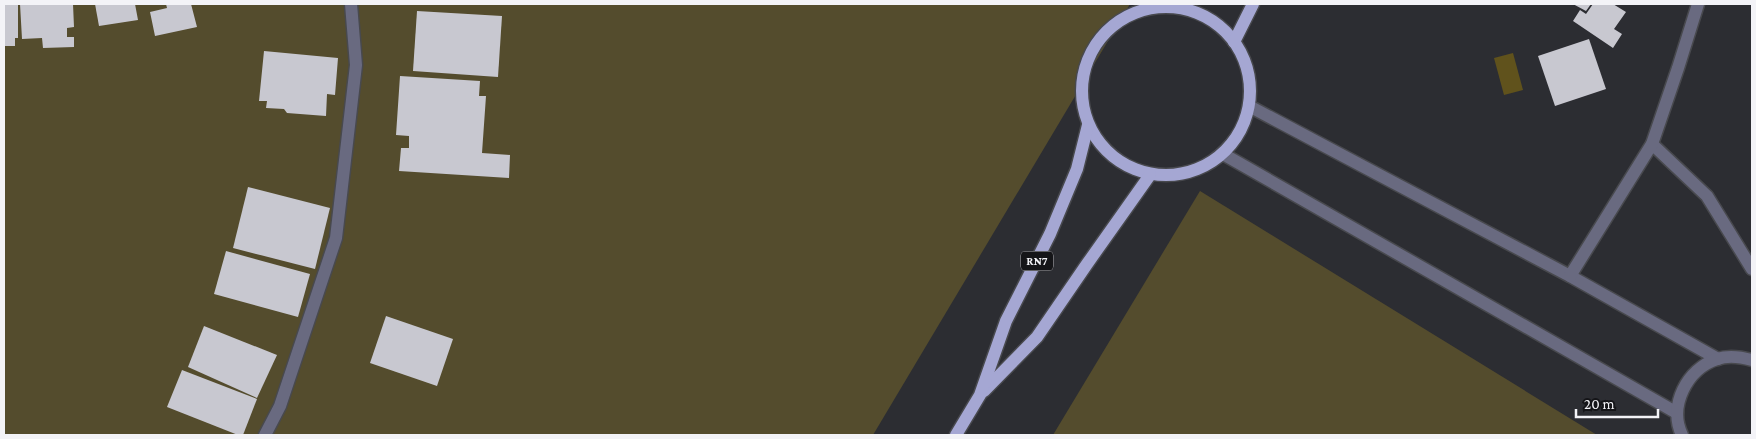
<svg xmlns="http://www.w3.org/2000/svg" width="1756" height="439" viewBox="0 0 1756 439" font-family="'Crimson Pro',serif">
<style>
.green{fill:#544c2d}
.water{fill:#60521c}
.building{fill:#c8c8d0}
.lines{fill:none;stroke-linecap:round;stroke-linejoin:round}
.minor-casing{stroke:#48494e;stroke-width:15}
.primary-casing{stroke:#48494e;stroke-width:15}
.minor{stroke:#696a80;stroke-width:12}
.primary{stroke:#a5a7d3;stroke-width:12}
.labels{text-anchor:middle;stroke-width:5;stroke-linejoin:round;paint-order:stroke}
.shield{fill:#151518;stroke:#b0b0b4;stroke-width:1}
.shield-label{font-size:12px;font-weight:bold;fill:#f3f3f7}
</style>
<rect width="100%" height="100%" fill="#2c2d32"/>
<g class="green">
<polygon points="4,4 1130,4 873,435 4,435"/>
<polygon points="1200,191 1597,435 1053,435"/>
</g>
<polygon class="water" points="1513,53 1523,90 1504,95 1494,58"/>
<g class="building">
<polygon points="4,4 18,4 18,38 15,38 15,46 4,46"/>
<polygon points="20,4 73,4 74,27 67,28 67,37 74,37 74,47 43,48 42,38 22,39"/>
<polygon points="95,4 135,4 138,20 99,26"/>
<polygon points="166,4 191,4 197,27 155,36 150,12 167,8"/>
<polygon points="1573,4 1591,4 1586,11"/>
<polygon points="1593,4 1613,4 1626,12 1614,29 1622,34 1613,48 1573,21 1580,10 1586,14"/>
<polygon points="417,11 502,16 498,77 413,71"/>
<polygon points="1589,39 1606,89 1555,106 1538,56"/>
<polygon points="264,51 338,58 335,95 327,94 326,116 287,113 284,109 266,108 267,101 259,101"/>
<polygon points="400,76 480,81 479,96 486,96 482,153 510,155 509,178 399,171 401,148 409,148 409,136 396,135"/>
<polygon points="248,187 330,208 315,269 233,248"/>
<polygon points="226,251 310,274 298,317 214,294"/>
<polygon points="386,316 453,339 437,386 370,363"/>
<polygon points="204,326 277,355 257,398 188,367"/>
<polygon points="182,370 257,399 243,435 238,435 167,407"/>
</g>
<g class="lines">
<g class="minor-casing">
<g id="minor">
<polyline points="1249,106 1570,276 1718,359"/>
<polyline points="1652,144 1707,196 1752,269"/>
<polyline points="1223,154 1677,413"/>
<polyline points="1570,276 1652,144 1678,68 1698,4"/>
<polyline points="265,435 280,406 336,238 356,65 351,4"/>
<path d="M1682,435C1668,406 1687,369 1717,359C1729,355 1741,357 1752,360"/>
</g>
</g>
<g class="primary-casing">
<g id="primary">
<circle cx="1166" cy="91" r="84"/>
<polyline points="1234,42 1253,4"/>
<polyline points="984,391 1037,337 1087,264 1150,175"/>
<polyline points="956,435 980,395 1006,321 1050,234 1077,169 1088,125"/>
</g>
</g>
<use href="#minor" class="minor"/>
<use href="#primary" class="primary"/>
</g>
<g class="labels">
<rect class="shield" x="1021" y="251.5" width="32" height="19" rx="4"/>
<g class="shield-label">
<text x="1037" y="265">RN7</text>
</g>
</g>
<rect width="1756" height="439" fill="none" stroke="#f3f3f7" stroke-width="10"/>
<path d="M1576 409v8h82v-8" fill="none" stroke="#f3f3f7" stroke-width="2.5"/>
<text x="1584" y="409" font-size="15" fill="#f3f3f7" stroke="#151518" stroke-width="4" paint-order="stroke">20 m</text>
</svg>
